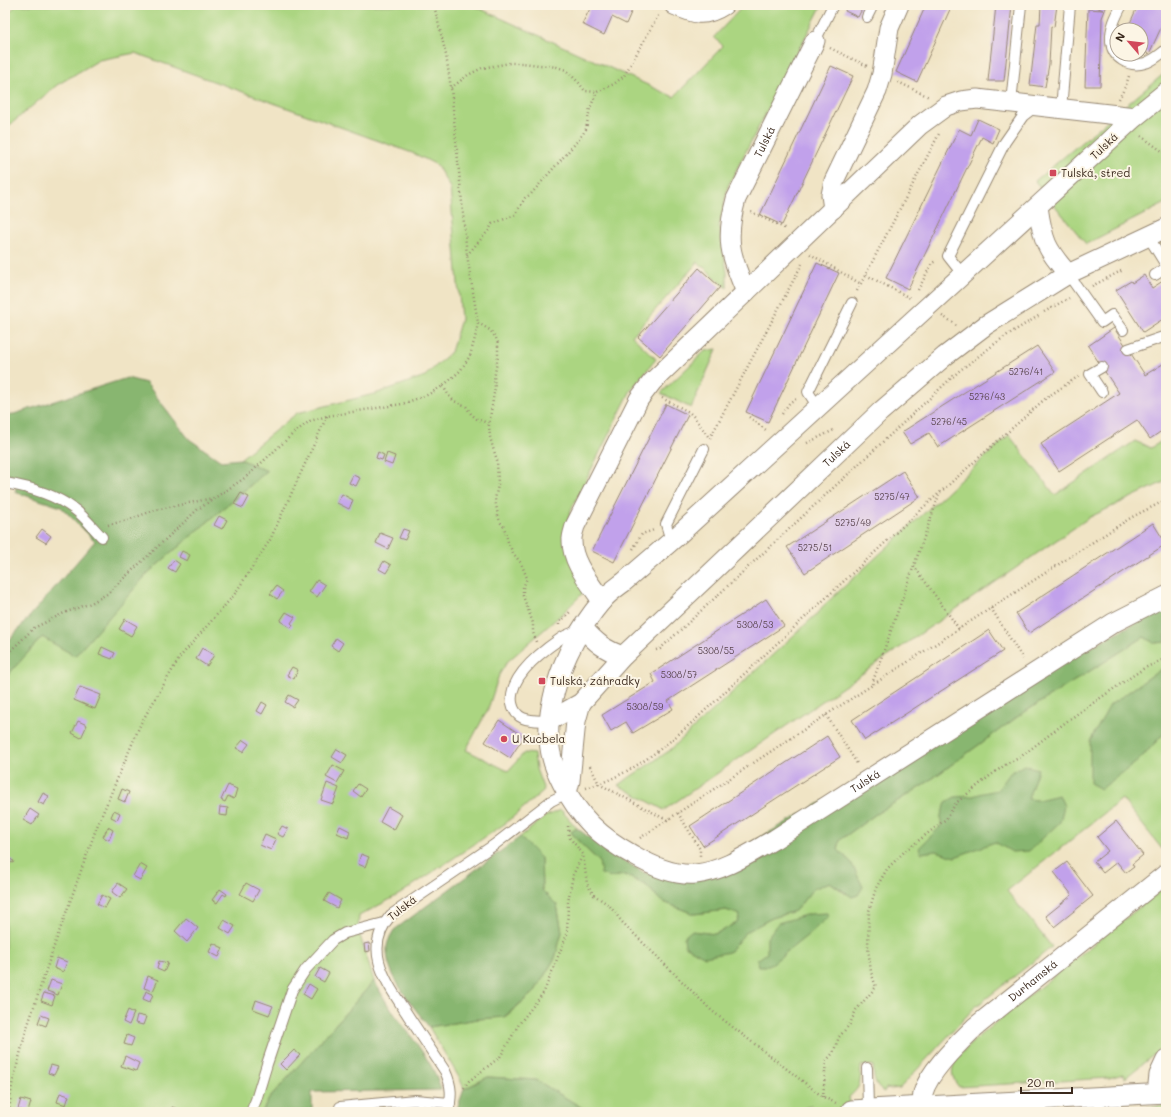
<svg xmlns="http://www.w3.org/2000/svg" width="1171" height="1117" viewBox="0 0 1171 1117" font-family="Mali,sans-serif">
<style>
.green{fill:#abd581;stroke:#738050}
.forest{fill:#88b66f;stroke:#627046}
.building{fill:#c1a1eb}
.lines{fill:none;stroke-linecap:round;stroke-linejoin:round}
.lane-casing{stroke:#968772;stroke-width:12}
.street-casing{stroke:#968772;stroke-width:21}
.path{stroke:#968772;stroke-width:2.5;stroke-dasharray:1 3;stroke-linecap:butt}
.lane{stroke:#fff;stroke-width:10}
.street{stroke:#fff;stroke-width:19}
.poi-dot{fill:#d1495b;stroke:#fcf5e5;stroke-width:1.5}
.labels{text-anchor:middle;stroke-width:4;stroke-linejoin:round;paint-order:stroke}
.number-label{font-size:9px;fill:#5c4851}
.street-label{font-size:11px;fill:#3b2a1e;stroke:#fcf5e5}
.poi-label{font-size:11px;fill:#3b2a1e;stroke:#fcf5e5;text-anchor:start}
</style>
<rect width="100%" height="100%" fill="#fcf5e5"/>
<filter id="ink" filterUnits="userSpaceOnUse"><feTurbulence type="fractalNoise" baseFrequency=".025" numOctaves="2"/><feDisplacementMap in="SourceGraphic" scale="8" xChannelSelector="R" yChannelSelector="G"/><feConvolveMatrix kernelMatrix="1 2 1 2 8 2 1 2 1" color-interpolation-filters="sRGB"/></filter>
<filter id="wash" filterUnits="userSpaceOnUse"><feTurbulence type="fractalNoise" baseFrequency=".012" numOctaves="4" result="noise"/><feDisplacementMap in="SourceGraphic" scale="16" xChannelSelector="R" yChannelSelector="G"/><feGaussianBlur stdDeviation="0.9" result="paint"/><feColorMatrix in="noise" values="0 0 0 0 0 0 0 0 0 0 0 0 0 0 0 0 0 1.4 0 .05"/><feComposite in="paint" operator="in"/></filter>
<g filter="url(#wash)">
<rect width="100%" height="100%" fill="#f0e4c5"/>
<g class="green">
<polygon points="16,5 472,5 674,97 723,46 714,37 744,5 822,5 728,186 719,227 727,272 727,288 698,262 632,336 656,359 631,390 571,510 564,534 585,591 562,614 507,662 499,675 488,709 466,750 508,771 524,753 534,754 536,769 544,790 506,823 400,894 359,916 358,929 374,981 269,1099 262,1112 5,1112 5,678 42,637 75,655 149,572 267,471 240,459 297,413 378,393 425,376 451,352 461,319 450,188 437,165 415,154 135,53 99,60 57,85 5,129 5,17"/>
<polygon points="1166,72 1166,203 1086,244 1035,181"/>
<polygon points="717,349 691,408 661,393 705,351"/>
<polygon points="1009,435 1055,495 1135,441 1151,448 1166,438 1166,481 1090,517 664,810 618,785 669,751 821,610 821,608"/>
<path d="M1144,637L1154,643L1166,642V668L1160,670L1110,705L1138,761L1166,731V854L1122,799L1007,891L1052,947L974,1008L900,1088L891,1089L886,1088L884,1092C873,1086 874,1076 873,1065L861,1066C860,1082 862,1086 849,1097L852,1112H817L811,1106L792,1112H589L536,1080L488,1077L464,1089L460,1079L429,1027L478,1019L505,1017L535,991L555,958L562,932L557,905L542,890L541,858L520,837L546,816L561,810L577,828L571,832L581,844L599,861L611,877L625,875L647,886L661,901L694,914L726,910L740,915L737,923L715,934L691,931L729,952L745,932L772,918L795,911L813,889L830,882L846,894L851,862L838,850L840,840L876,814L922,786L1020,715Z"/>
<path d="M1166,886V1045L1125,1078L1123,1074L1109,1078L959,1087C941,1066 964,1051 979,1036Z"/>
<polygon points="1166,1106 1166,1112 1052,1112"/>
</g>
<g class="forest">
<polygon points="127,378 146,383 189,439 221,461 240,459 267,471 149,572 75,656 42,637 5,678 5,645 95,541 61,507 15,492 19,477 5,474 5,415 14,414"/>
<polygon points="1166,607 1166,642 1154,643 1144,637 1020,715 922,786 876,814 840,840 838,850 851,862 863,887 858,895 852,897 830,882 813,889 795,911 772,918 746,932 729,952 705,957 685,946 684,937 691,931 715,934 737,923 740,915 726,910 694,914 661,901 647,886 625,875 611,877 601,874 599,861 581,844 571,832 577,828 606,851 645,873 683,882 1105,639"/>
<polygon points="1166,668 1166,731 1138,761 1101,789 1090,783 1090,741 1110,705 1160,670"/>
<polygon points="1024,765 1038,769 1028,799 1038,800 1059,795 1064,806 1060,822 1029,851 1012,852 995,842 955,857 936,851 921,853 919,848 941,826 941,815 946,802 955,797 973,796 983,793 998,790 1010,773"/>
<path d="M520,837L541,858L542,890L557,905L562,932L555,958L535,991L504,1017L478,1019L429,1027C413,1005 385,975 387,947C387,942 391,935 394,930Z"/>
<polygon points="827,913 829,916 808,935 769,966 758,966 757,960 767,953 767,938 778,923 809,914"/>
<path d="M374,981C379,989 383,997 388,1005C405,1030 434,1061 441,1090L312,1092V1112H262L269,1099Z"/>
<polygon points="488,1077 536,1080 589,1112 456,1112 464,1089"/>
</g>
<g id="blocks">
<g class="building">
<polygon points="592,5 627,5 633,8 626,24 612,17 604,35 582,24"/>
<polygon points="847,5 864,5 858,17 845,11"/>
<polygon points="926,5 952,5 917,82 896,72"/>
<polygon points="996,5 1012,5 1004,81 988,81"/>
<polygon points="1041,5 1057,5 1054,27 1051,26 1049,64 1045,87 1030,85 1037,24 1040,24"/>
<polygon points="1092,5 1107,5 1102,18 1100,86 1085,86 1088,9 1103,10"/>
<polygon points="1138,5 1166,5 1166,17 1149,54 1141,50 1141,30 1127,30"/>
<polygon points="831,66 853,76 782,225 760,215"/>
<polygon points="978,119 999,129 993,143 982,137 908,289 886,278 959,129 971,135"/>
<polygon points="817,263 839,273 768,422 746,412"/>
<polygon points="699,268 720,287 660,356 638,337"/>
<polygon points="1144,275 1152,288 1166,279 1166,317 1143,332 1116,290 1131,281 1132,283"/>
<polygon points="1114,328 1145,375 1166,362 1166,401 1164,402 1166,405 1166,428 1150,439 1137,420 1059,471 1041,444 1119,393 1088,346"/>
<polygon points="1037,346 1055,372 938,447 929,433 910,444 902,432"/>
<polygon points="666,404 688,415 614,562 592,551"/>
<polygon points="378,452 384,455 382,460 376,458"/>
<polygon points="387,453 395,456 392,465 384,462"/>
<polygon points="903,471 920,497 805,573 787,547"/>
<polygon points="353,475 360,478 356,486 349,483"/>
<polygon points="241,493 249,497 243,508 234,504"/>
<polygon points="342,494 353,500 349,509 337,503"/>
<polygon points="219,516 227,520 222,529 214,525"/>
<polygon points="1153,523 1166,544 1029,633 1016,613"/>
<polygon points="42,529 51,536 46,543 36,537"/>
<polygon points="403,529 409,531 405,540 399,538"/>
<polygon points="380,533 393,538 388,549 376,543"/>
<polygon points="182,551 190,555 187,561 179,557"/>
<polygon points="174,560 180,564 175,572 168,568"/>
<polygon points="384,561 391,565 386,573 379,569"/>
<polygon points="317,580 325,585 317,597 309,592"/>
<polygon points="276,586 283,591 277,599 270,594"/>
<polygon points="766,599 784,626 668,701 673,709 633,733 626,722 611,731 602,715 655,682 651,674"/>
<polygon points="286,612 295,617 291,623 293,625 291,628 280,621"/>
<polygon points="125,619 137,626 131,636 119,629"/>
<polygon points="989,630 1003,651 865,740 852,720"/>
<polygon points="336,638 343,643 338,651 331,646"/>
<polygon points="102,647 115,653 112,659 99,654"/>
<polygon points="202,648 214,655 207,666 196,659"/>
<polygon points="292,667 298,670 294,679 287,675"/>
<polygon points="80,687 101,695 95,709 74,700"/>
<polygon points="289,695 298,700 293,707 285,702"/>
<polygon points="262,702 267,705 262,714 257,711"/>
<polygon points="499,720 524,737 510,758 485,742"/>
<polygon points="78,721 87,725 81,738 72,733"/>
<polygon points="827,736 840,757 703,846 690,826"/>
<polygon points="243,740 249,744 243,752 236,748"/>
<polygon points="337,749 347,755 342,763 332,757"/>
<polygon points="333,765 344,771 337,783 326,777"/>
<polygon points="327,783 339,788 333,804 321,800"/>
<polygon points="358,784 366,789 361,797 353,791"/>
<polygon points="228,785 237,789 234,799 228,796 225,802 221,800"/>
<polygon points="122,789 129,792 125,802 118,799"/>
<polygon points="43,793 49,796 44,805 38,802"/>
<polygon points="220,807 228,808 227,816 219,815"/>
<polygon points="388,807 402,815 394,830 380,822"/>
<polygon points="30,809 39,815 32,825 23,820"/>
<polygon points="114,810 120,813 117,820 111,817"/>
<polygon points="1116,821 1143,855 1132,864 1134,867 1126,873 1117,862 1103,873 1094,862 1108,851 1097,837"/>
<polygon points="282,826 288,829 283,837 277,834"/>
<polygon points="340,826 350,831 348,838 337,833"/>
<polygon points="108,827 113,830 109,840 103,837"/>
<polygon points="265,834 276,839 271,850 260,845"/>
<polygon points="361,854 369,857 365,867 358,864"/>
<polygon points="5,857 14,861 13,863 11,862 7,870 5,869"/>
<polygon points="1067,862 1093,896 1054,927 1046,916 1072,895 1054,872"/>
<polygon points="140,864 147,868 140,880 133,876"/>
<polygon points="118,883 127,889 120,898 112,892"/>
<polygon points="246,883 259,890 253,901 240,894"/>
<polygon points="220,889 227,894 226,896 223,894 217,903 212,900"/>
<polygon points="329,893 341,900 337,908 324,901"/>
<polygon points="102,895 110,899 105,908 97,904"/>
<polygon points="186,918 198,928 187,942 175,931"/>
<polygon points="224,920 235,926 230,934 220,928"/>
<polygon points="213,943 223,948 219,957 209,952"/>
<polygon points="369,943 370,951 365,952 364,944"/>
<polygon points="57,958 67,962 63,972 54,968"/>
<polygon points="159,961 168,963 164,972 157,969"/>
<polygon points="320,968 329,973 324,982 315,977"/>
<polygon points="148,976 158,980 153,991 144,988"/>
<polygon points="51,980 62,984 58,995 47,991"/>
<polygon points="309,984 317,989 311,999 303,994"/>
<polygon points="146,991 153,994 150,1002 143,999"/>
<polygon points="44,993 55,996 52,1005 41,1001"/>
<polygon points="256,1000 273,1006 269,1015 253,1009"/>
<polygon points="128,1010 134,1013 129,1025 123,1022"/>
<polygon points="41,1015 49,1018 46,1026 38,1023"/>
<polygon points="137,1015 146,1017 143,1025 135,1023"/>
<polygon points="127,1035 134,1038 131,1046 124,1044"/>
<polygon points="294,1050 300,1055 286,1070 280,1064"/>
<polygon points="125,1056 139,1063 136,1071 121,1066"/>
<polygon points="51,1065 58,1067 54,1075 48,1073"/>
<polygon points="60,1093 69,1096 66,1105 57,1102"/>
<polygon points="21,1099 31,1102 28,1112 18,1109"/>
<polygon points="172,1107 187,1112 171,1112"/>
</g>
</g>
</g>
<g filter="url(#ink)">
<use href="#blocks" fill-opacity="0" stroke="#968772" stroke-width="1"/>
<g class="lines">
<g class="lane-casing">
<g id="lane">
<path d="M1122,5C1116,16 1110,28 1111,41C1112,58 1129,68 1145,63C1153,61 1159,55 1166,50"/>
<polyline points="867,17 873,5"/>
<polyline points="815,41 833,5"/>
<polyline points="1011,103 1021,5"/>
<polyline points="1061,109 1070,5"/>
<polyline points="1148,236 1166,265"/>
<polyline points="1068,274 1102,322 1112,315 1123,330"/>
<polyline points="963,275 948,256 1005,142 1023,116 1036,106"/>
<polyline points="1155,275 1166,268"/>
<polyline points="1128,349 1166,336"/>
<polyline points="1102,367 1090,374 1102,392"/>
<polyline points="818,407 808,392 852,303"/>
<path d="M5,483C29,487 54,494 74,509C84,516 93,528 102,537"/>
<polyline points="671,541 666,524 704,449"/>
<path d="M549,721C533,720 516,723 512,703C508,677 541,652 560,639C565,635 573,633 579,630"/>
<polyline points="867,1068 868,1109"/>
<polyline points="340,1107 415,1100 450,1103"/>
<polyline points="251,1112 256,1100 267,1064 292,990 306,969 333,940 345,933 384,923"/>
<path d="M448,1112C452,1096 452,1086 445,1071C433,1053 421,1035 409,1017C389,985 360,951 391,915L494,845L551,801L567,793"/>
</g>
</g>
<g class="street-casing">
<g id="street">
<path d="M674,5C694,14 704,18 724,5"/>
<path id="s1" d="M1166,92L1135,117L676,537C659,552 641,567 624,582C616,588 607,594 601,602C581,626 564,657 556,687C549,709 546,736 552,758C554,767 558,775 562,783C579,817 600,837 633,855C650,865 675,876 696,874C724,871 750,853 775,839L1113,623L1166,596"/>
<path d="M1038,207C1043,241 1046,249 1068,274"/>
<polyline points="833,209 831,195 834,181 877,91 882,74 889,28 899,5"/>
<path id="s2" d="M746,292C730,255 725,239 736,199L815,41"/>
<path d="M602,601C590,583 571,562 572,539C572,535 574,530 575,526L639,399L652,382L920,125L946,106L961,101L977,99L1135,117"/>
<path d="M583,628C596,643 605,650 623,656"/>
<path id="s3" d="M549,721L581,703L623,656L713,571L880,412L945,356L986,325L1068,274L1166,228"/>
<polyline points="567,793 570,781 576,721 581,703"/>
<polyline points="1157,1093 1159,1075 1166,1060"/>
<path id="s4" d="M922,1105C923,1101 922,1097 923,1093C929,1071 959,1043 975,1027L1166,874"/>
<polyline points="851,1110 1166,1093"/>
</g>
</g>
<g class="path">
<polyline points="830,48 867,66"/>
<polyline points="898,82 929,97"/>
<polyline points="451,88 468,75 482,68 510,63 522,63 557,67 566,70 579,83 585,91 597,92"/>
<polyline points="1119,99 1126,85 1129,76"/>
<polyline points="1141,136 1166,154"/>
<polyline points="751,212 786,229"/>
<polyline points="810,254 861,284"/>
<polyline points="467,255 489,230 492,224 515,215 525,198 531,194 581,137 586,129 590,108 597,92 614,84 624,76 659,14"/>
<polyline points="866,275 910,298"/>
<polyline points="1092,286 1123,270"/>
<polyline points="918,290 932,263 936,261"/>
<polyline points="857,291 939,134"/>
<polyline points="1044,312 1069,298"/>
<polyline points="942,316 954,323 956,326"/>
<polyline points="478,323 490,330 496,338 498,343 498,356 494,379 495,387 489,425 490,437 493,448 497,460 498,485 495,499 498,516 500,522 504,527 508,542 513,553 521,563 527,578 523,588 523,596 533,623 533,632 536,642"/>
<polyline points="443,386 449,396 454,401 466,406 471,414 477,419 490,424"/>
<polyline points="662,398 689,412 694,417 708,436"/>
<polyline points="782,414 790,402 798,398"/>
<polyline points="749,417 766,430"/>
<polyline points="710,438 802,264"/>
<polyline points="807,443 834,430"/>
<polyline points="108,525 128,520 155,510 213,498"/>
<polyline points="633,549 642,534 654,530"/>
<polyline points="914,566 959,629"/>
<polyline points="991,608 1023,659"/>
<polyline points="559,625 559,623 570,612"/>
<polyline points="656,650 660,649 959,371 1004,337 1040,315"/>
<polyline points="5,656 34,628 64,613 91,603 107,594 197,510 246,477 295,432 310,421 327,416 402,404 427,395 443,386 460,371 470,356 476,334 478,323 467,255 451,88 446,55 434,5"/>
<polyline points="872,684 939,495"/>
<polyline points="826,715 858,765"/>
<polyline points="590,766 599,784 667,820"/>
<path d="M586,788C631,775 662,749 696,719L917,513L1028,414L1046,398L1079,376"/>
<polyline points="678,813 700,849 700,856"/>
<polyline points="568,826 569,837 583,854 587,884 594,895 609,905 622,922 712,1011 823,1097 836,1103"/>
<polyline points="640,838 826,715 1093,542 1132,517 1166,500"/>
<polyline points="464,1088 469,1081 500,1057 519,1024 544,992 567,934 568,902 573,875 583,854"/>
<polyline points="823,1097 826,1061 833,1053 839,1037 850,1024 856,1010 876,987 871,972 868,947 869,911 876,888 887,869 904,852 946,819 956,803 991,775 1008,763 1019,758 1070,719 1122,683 1143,669 1166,658"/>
<polyline points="9,1112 12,1085 26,1031 52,952 96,829 141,723 180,657 234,595 270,540 327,416"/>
</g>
<use href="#lane" class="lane"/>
<use href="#street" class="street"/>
</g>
</g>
<g class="poi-dot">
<rect x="1049" y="169" width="8" height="8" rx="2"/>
<rect x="538" y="677" width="8" height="8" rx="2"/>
<circle cx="504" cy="739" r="4"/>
</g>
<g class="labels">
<g class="number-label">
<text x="1026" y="375">5276/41</text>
<text x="987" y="400">5276/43</text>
<text x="949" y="425">5276/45</text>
<text x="892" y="500">5275/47</text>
<text x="853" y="526">5275/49</text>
<text x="815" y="551">5275/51</text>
<text x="755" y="628">5308/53</text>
<text x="716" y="654">5308/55</text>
<text x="679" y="678">5308/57</text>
<text x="645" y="710">5308/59</text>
</g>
<g class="street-label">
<text dy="4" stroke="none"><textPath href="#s2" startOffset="160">Tulská</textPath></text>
<text transform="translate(1104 146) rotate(-43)" y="4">Tulská</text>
<text dy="4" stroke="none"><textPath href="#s3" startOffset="394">Tulská</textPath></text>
<text dy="4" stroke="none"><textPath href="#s1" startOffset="1321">Tulská</textPath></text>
<text transform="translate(402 908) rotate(-38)" y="4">Tulská</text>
<text dy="4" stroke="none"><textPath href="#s4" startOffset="171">Durhamská</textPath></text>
</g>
<g class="poi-label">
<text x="1061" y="177">Tulská, stred</text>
<text x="550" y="685">Tulská, záhradky</text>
<text x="512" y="743">U Kucbela</text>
</g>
</g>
<rect width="1171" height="1117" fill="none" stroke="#fcf5e5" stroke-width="20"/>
<g transform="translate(1129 42) rotate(298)"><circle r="19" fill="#fcf5e5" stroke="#afa495"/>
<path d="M0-3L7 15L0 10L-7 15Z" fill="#d1495b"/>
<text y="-6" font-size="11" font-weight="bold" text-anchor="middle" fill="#3b2a1e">N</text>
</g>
<path d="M1021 1087v6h51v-6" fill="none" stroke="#3b2a1e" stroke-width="2"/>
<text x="1027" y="1087" font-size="12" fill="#3b2a1e" stroke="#fcf5e5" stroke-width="3" paint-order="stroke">20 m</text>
</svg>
